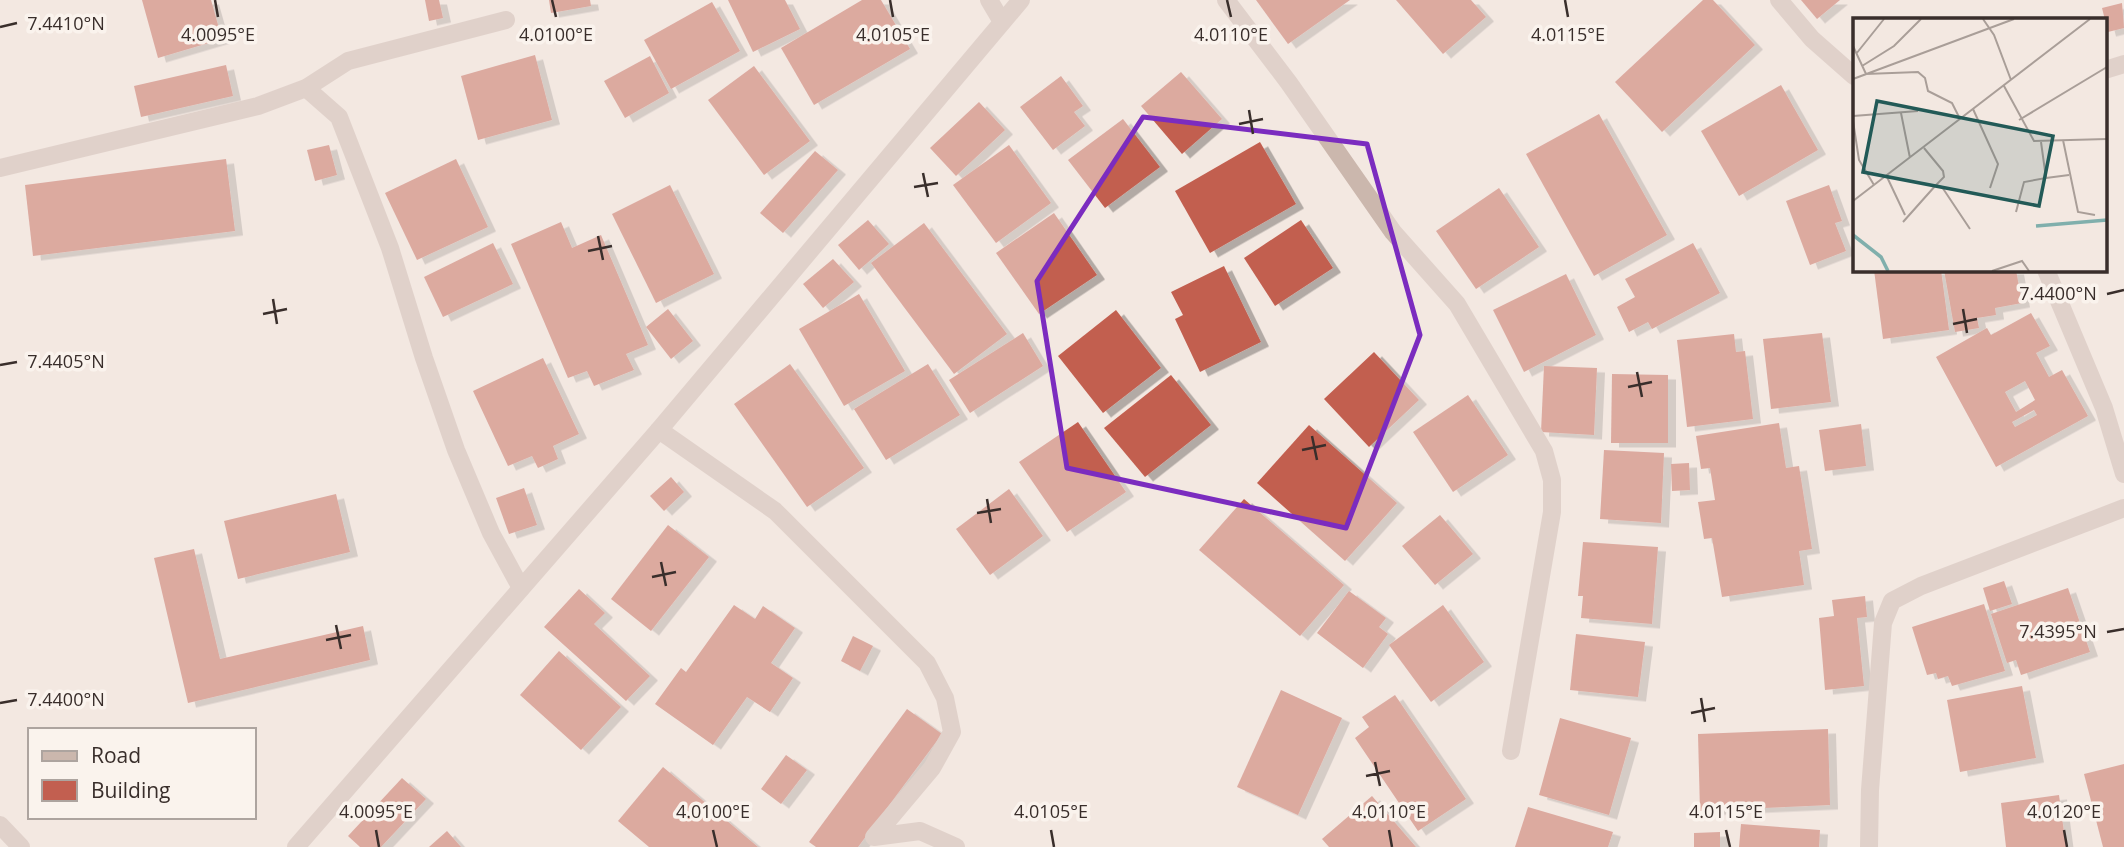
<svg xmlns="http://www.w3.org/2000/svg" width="2124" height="847" viewBox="0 0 2124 847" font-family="'Open Sans',sans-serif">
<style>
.building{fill:#c25f50;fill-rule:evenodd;filter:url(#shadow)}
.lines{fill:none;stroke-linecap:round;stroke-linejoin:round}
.minor{stroke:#cbb7ad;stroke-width:18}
.marked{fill:none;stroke:#7b2cbf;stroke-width:5;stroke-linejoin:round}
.ticks{fill:none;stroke:#392e2b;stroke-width:2.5}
.inset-river{fill:none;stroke:#80afac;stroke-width:3.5}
.inset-road{fill:none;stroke:#a99e98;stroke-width:2}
.view{fill:#225a57;fill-opacity:0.15;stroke:#225a57;stroke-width:3.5}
.inset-edge{fill:none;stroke:#392e2b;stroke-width:3.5}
.ticks-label{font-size:18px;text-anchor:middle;fill:#392e2b;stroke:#faf3ed;stroke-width:7;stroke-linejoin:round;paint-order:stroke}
</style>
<defs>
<filter id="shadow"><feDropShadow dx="8" dy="4.5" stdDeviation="0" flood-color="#0004"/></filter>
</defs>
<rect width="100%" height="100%" fill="#f3e8e1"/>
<g class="building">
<polygon points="142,0 211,0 222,39 158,58"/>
<polygon points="425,0 439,0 443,18 429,21"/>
<polygon points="549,0 590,0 591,6 551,13"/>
<polygon points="728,0 785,0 800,29 753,52"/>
<polygon points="862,0 881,0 910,49 814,105 781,48"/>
<polygon points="1256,0 1350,0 1288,44"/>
<polygon points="1396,0 1471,0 1486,17 1443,54"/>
<polygon points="1703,0 1713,0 1755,45 1662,132 1615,82"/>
<polygon points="1801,0 1840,0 1817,19"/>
<polygon points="712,2 740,51 671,89 644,40"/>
<polygon points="2122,3 2124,28 2108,32 2102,8"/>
<polygon points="535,55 552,120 478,140 461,76"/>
<polygon points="650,56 669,93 625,118 604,81"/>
<polygon points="226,65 233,96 141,117 134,86"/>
<polygon points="754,66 810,141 764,175 708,100"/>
<polygon points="1181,72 1222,119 1182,154 1141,106"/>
<polygon points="1061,76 1083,106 1074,112 1085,126 1053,150 1020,107"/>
<polygon points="1781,85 1818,150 1739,196 1701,131"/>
<polygon points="979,102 1005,130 956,176 930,148"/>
<polygon points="1599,114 1667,235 1594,276 1526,154"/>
<polygon points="1123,119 1160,167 1105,208 1068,160"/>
<polygon points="1260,142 1296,204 1210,253 1175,191"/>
<polygon points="329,145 337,175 315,181 307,150"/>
<polygon points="1009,145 1051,203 996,243 953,185"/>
<polygon points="815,151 838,170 783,233 760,213"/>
<polygon points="226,159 235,231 33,256 25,185"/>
<polygon points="456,159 488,227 417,260 385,193"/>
<polygon points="670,185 714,274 656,303 612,214"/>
<polygon points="1829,185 1842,221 1835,223 1846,251 1810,265 1786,201"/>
<polygon points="1499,188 1539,247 1476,289 1436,231"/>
<polygon points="1054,213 1097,275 1039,314 996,253"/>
<polygon points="868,220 889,244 859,270 838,245"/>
<polygon points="1301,220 1333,268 1275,306 1244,258"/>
<polygon points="561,222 572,248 601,235 648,345 626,354 634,370 594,386 587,371 568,378 511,244"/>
<polygon points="924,223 1007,334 954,374 871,263"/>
<polygon points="493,243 513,284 443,317 424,277"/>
<polygon points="1693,243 1720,293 1652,329 1648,322 1629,332 1617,307 1635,297 1625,279"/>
<polygon points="833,259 854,282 823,308 803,284"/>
<polygon points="1224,266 1261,342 1200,372 1175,319 1183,315 1171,292"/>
<polygon points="1874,270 1941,270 1949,330 1883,339"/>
<polygon points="1944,270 2016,270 2022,303 1995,308 1996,315 1977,318 1979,328 1955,332"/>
<polygon points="1566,274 1596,335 1524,372 1493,310"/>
<polygon points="859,294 905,371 844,406 799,329"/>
<polygon points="668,309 693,341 671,359 646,327"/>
<polygon points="1116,310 1161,368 1103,413 1058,356"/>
<path d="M2031,313L2050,346L2036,353L2049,377L2062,370L2088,416L1996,467L1936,357L1987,328L1991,335ZM2025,381L2035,400L2016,412L2005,392ZM2034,410L2037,415L2015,427L2012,422Z"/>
<polygon points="1023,333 1043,366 970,413 949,380"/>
<polygon points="1822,333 1831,402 1771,409 1763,339"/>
<polygon points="1734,334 1736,352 1745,351 1753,419 1687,427 1677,340"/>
<polygon points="1374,352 1419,400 1369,447 1324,399"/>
<polygon points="543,358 579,434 553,446 558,459 538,468 532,456 508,466 473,391"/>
<polygon points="790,364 864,468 807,507 734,404"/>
<polygon points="928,364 960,415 886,460 854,409"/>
<polygon points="1544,366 1597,368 1594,435 1541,432"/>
<polygon points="1612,374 1668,375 1668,443 1611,443"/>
<polygon points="1171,375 1211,425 1145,477 1104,428"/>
<polygon points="1468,395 1508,455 1453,492 1413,432"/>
<polygon points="1078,422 1126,492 1067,532 1019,462"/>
<polygon points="1779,423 1786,468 1799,466 1812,549 1799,551 1804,585 1722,597 1712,538 1704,539 1698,502 1715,500 1710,468 1701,469 1696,436"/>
<polygon points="1861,424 1866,466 1825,471 1819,430"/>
<polygon points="1309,425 1397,503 1345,561 1257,483"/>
<polygon points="1604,450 1664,453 1661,523 1600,519"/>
<polygon points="1689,463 1690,490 1672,491 1671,464"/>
<polygon points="671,477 684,492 664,511 650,496"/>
<polygon points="524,488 537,525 509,534 496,498"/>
<polygon points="1009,489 1043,536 990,575 956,529"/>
<polygon points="336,494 350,552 238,579 224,521"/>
<polygon points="1244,499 1344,585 1300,636 1199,550"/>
<polygon points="1440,515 1473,554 1435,585 1402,546"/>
<polygon points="668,525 709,557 651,631 611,599"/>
<polygon points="1583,542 1658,547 1652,624 1581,618 1583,596 1578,596"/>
<polygon points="194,549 220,659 363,626 370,660 188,703 154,558"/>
<polygon points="2004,581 2012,604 1990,611 1983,588"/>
<polygon points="2068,588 2090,652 2021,675 2016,660 2007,663 1991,614"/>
<polygon points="579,589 605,613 594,624 650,676 626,701 544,627"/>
<polygon points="1349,591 1386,618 1379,627 1388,634 1363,668 1317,633"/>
<polygon points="1865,596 1867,617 1857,618 1864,686 1825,690 1819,618 1834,616 1832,600"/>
<polygon points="1984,604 2005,671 1952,686 1948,676 1938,679 1936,673 1927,675 1912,627"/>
<polygon points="734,605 755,619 763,606 795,628 771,663 793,678 770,712 747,697 713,745 655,704 681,668 686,672"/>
<polygon points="1443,605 1484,662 1431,702 1389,645"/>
<polygon points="1576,634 1645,642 1638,697 1570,690"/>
<polygon points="853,636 873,646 860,671 841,661"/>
<polygon points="559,651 621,707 581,750 520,695"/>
<polygon points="2022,686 2036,758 1960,772 1947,700"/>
<polygon points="1281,690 1342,718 1298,815 1237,787"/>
<polygon points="1395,695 1466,799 1418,831 1355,738 1369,727 1362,717"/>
<polygon points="907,709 942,734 858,847 816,847 809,842"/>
<polygon points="1560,718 1631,738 1609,815 1539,795"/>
<polygon points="1828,729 1830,805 1700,811 1698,734"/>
<polygon points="786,755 807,770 781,804 761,789"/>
<polygon points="2124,764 2124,847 2103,847 2084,774"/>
<polygon points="663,767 758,847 649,847 618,821"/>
<polygon points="402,778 426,799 381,847 360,847 348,836"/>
<polygon points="2059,795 2066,847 2006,847 2001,803"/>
<polygon points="1372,796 1416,847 1329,847 1322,839"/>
<polygon points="1528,807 1613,832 1608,847 1515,847"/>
<polygon points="1741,824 1820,830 1819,847 1739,847"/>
<polygon points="447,831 461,847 429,847"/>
<polygon points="1720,832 1720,847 1694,847 1694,833"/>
</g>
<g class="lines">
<g class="minor">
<polyline points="989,0 1002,22"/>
<polyline points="1226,0 1289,83 1393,232 1457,304 1544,451 1552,480 1552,512 1511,751"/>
<polyline points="1779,0 1812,39 1854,76"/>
<polyline points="2105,70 2124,64"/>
<polyline points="306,88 339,117 390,248 424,358 456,450 491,533 521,588"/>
<polyline points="0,168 258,106 306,88 348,61 506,20"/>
<polyline points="2046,270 2104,408 2124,474"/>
<polyline points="659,430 775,511 927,663 945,698 952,732 932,768 874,837 920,831 956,847"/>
<polyline points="0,825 21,847"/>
<polyline points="296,847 659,430 1021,0"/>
<polyline points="1869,847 1870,790 1883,623 1892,601 1921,586 2124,508"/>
</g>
</g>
<path d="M0 0H2124V847H0ZM1143,117L1367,144L1420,335L1346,528L1067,468L1037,281Z" fill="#f3e8e1" fill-opacity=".55" fill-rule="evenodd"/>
<path class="marked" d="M1143,117L1367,144L1420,335L1346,528L1067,468L1037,281Z"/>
<path class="ticks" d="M215,0L218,17M552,0L556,17M890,0L893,17M1227,0L1231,17M1565,0L1568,17M0,27L17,23M1249,110L1253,134M1239,124L1263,119M923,173L928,197M914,187L938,183M598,236L603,260M588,251L612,246M2107,294L2124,290M273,299L277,324M1963,309L1967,333M263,314L287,309M1953,324L1977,319M0,365L17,362M1637,372L1642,397M1628,387L1652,382M1312,436L1317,460M1302,450L1326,445M987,499L991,523M977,513L1001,509M661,562L666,586M652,577L676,572M336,625L341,649M2107,632L2124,629M326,640L351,635M1701,698L1705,722M0,703L17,700M1691,713L1715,708M1375,762L1380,786M1366,776L1390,771M376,830L379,847M713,830L717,847M1051,830L1054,847M1389,830L1392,847M1726,830L1730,847M2064,830L2067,847"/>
<g transform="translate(1853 18)">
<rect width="254" height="254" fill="#f3e8e1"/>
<path class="inset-river" d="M183,208L254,202M0,217L28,239L35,253"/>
<path class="inset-road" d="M130,1L141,17L158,62M0,28L13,56L65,54L72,60L75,73L99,85L107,101M3,36L31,1M9,48L41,28L68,1M0,61L161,1M151,68L181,123L254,121M120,91L145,146L137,170M48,95L57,140M0,98L65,93M166,102L254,49M0,103L6,142L21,167M210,122L225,194L242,197M71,130L90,153L91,159L83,167L89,169L117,211M34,159L52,197M193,160L216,157M0,183L237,1M163,194L171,164L193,160L188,124M50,204L83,167M139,253L169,243L176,253"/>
<path class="view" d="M24,83L200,118L186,188L10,154Z"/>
<rect width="254" height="254" class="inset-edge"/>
</g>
<g class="ticks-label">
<text x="66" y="30">7.4410°N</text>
<text x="218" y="41">4.0095°E</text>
<text x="556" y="41">4.0100°E</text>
<text x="893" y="41">4.0105°E</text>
<text x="1231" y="41">4.0110°E</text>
<text x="1568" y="41">4.0115°E</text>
<text x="2058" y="300">7.4400°N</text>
<text x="66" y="368">7.4405°N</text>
<text x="2058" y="638">7.4395°N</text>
<text x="66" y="706">7.4400°N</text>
<text x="376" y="818">4.0095°E</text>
<text x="713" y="818">4.0100°E</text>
<text x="1051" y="818">4.0105°E</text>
<text x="1389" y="818">4.0110°E</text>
<text x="1726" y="818">4.0115°E</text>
<text x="2064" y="818">4.0120°E</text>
</g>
<rect x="28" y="728" width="228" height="91" fill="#faf3ed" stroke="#ada49f" stroke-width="2"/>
<rect x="42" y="751" width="35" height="10" fill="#cbb7ad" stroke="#ada49f" stroke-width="2"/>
<text x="91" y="763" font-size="21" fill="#392e2b">Road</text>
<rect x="42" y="780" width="35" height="21" fill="#c25f50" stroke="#ada49f" stroke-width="2"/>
<text x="91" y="798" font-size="21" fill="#392e2b">Building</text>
</svg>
